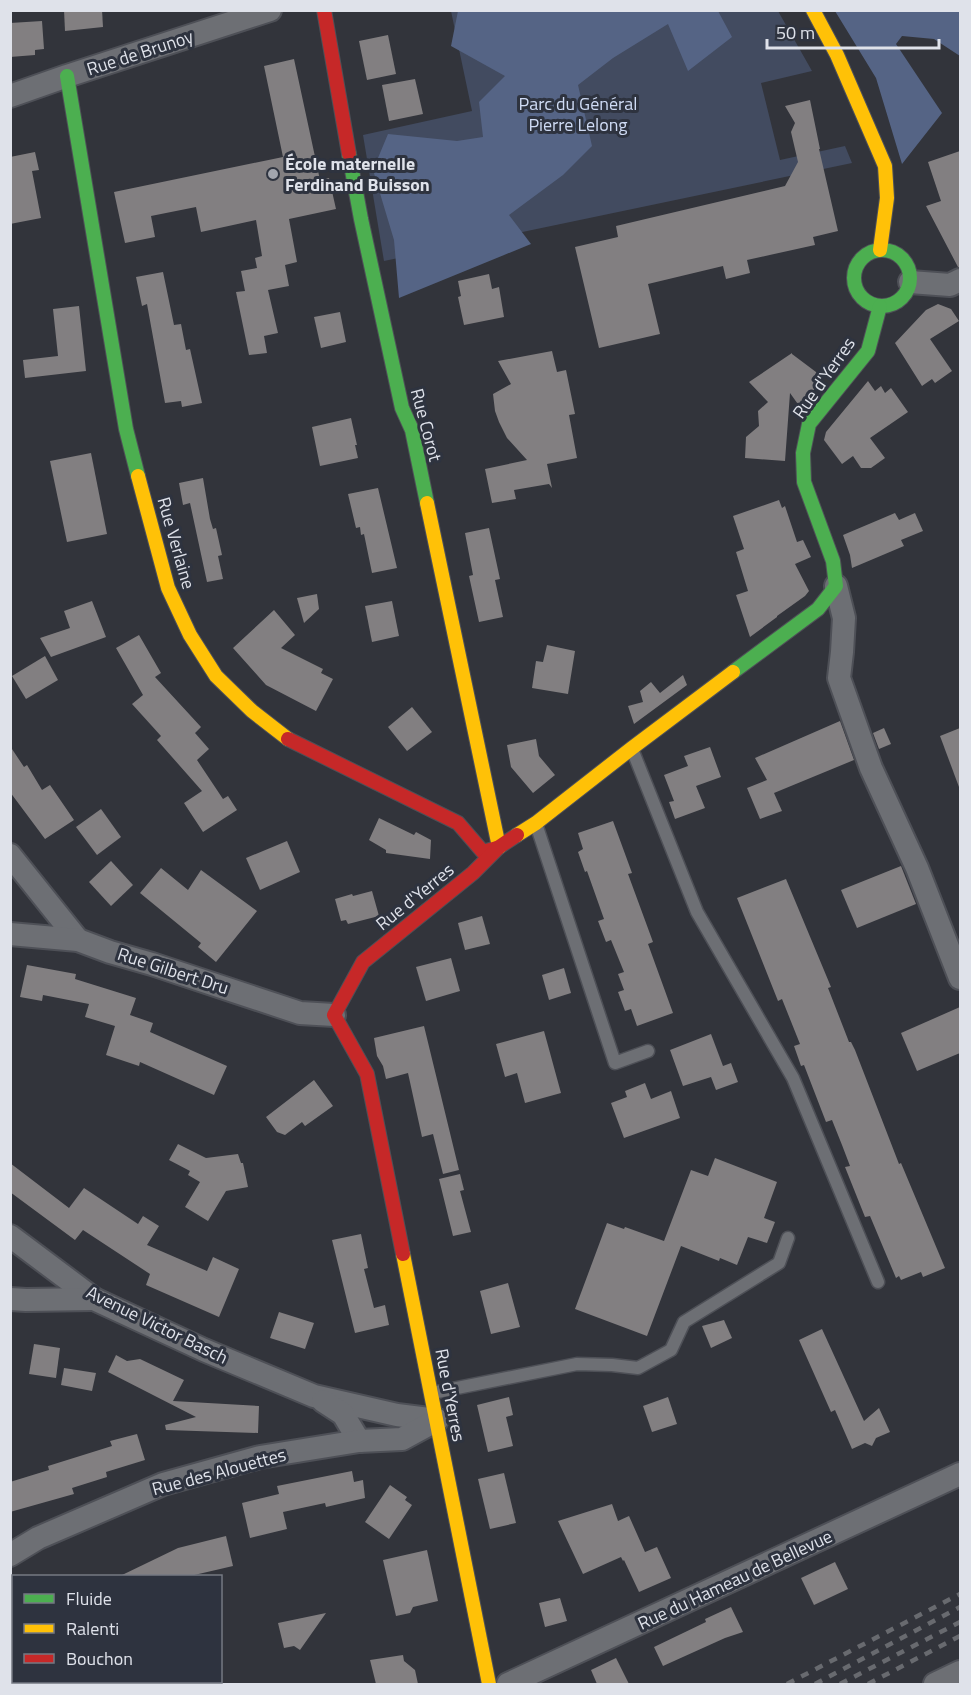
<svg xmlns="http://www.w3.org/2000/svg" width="971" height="1695" viewBox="0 0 971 1695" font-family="'Titillium Web',sans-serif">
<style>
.green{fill:#424b60}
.forest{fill:#556485}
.building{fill:#827f81}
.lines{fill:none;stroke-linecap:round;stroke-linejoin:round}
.lane-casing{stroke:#4e5057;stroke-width:15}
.street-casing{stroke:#4e5057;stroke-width:26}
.fast-casing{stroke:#4e5057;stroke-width:16}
.slow-casing{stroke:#4e5057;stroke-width:16}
.jam-casing{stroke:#4e5057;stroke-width:16}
.lane{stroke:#6d6f74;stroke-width:12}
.street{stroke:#6d6f74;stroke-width:22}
.fast{stroke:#4caf50;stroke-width:14}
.slow{stroke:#ffc107;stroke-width:14}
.jam{stroke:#c62828;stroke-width:14}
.rail{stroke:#686a6f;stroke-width:4.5;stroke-dasharray:8 8;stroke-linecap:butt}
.poi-dot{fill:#a2a5ad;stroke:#2e333f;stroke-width:2}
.labels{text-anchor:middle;stroke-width:6;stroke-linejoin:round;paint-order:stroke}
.street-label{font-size:18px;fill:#dfe2ea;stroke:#2e333f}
.park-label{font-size:18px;fill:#d0dcf5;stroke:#2e333f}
.poi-label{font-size:18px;font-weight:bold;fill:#dfe2ea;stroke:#2e333f;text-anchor:start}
</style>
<rect width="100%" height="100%" fill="#32343b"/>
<polygon class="green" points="451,11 778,11 812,71 761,83 780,160 845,146 852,163 384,261 363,135 472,111"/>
<g class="forest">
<polygon points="458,11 718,11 732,37 688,71 668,24 613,58 578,85 592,146 563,175 509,215 531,244 399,298 394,240 373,170 388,134 457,141 483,137 479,102 505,76 451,46"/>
<polygon points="835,11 960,11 960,56 934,39 902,36 896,44 942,113 902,164 876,78"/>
</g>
<g class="building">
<polygon points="64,10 102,10 103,27 65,31"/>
<polygon points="42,21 44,49 35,50 35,55 10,57 10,23"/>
<polygon points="388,35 396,74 367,80 359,41"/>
<polygon points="294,59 320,180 329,178 336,209 289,219 297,262 285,265 289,286 268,290 278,333 264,336 267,353 249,355 236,292 245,291 241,271 257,268 255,258 262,256 256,220 201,232 196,207 151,216 155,237 125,243 114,192 283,157 264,66"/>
<polygon points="415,79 423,114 389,121 382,85"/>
<polygon points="810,100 820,149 819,149 838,231 813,237 815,245 747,260 750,273 726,279 723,266 648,284 660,334 599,348 575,247 618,237 616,226 785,186 798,162 791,132 795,123 785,106"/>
<polygon points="960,151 960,267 958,267 926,206 941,201 928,162"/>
<polygon points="35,152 39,170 32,171 41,218 10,224 10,157"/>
<polygon points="163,272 174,325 181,324 186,350 190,349 202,403 182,407 181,401 165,403 147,304 142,306 136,277"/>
<polygon points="489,274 492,289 499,287 504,317 464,325 458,297 461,296 458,281"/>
<polygon points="938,304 951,309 959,321 930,339 952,371 935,383 932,379 922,386 895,343 926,310"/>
<polygon points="79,306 86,371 25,378 23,360 58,356 53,309"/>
<polygon points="340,312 346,342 321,348 314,317"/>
<polygon points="552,351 557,372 566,370 575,414 569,415 577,458 547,464 552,488 549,484 514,490 516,499 492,503 485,469 527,460 507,438 499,422 495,411 493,394 511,384 498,361"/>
<polygon points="792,353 792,354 824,378 800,407 790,393 785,461 745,458 746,437 759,426 758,411 768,402 749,382"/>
<polygon points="868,381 875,391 881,386 885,393 891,388 908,412 870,438 885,458 871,468 861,468 853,456 842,464 824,440 826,432"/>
<polygon points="351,418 357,445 355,445 358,458 320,466 312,427"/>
<polygon points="91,453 107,534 67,542 50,461"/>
<polygon points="203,478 210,519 213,529 216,528 222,555 218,556 223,579 207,582 190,503 183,505 179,483"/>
<polygon points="378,488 397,568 372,573 364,534 361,535 360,527 356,528 348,494"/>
<polygon points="779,500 782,508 785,506 797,542 803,540 811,557 795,564 809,591 805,596 777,616 777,617 750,637 736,595 748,591 736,552 744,549 733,516"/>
<polygon points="895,513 899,520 915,513 923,531 901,540 904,546 852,568 850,555 843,535"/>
<polygon points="489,528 500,579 495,580 503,617 479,622 469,576 473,575 465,533"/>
<polygon points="317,594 319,609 304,623 297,598"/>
<polygon points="92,601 106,637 51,657 40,638 70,628 64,611"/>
<polygon points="392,601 399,636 372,642 365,606"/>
<polygon points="274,610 295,635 281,648 323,669 321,673 333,679 316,711 266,685 233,648"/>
<polygon points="139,635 161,673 155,677 201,727 195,733 209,749 197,760 223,799 228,796 237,810 203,832 184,803 202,791 157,740 161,736 132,704 143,695 116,648"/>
<polygon points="547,645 575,651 568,694 532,688 536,661 543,662"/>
<polygon points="45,656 58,680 26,699 12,676"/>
<polygon points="683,675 687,685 634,724 628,706 643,702 640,691 651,682 660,693"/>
<polygon points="412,707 432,732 407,751 388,727"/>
<polygon points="840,721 854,760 774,793 782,811 760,819 747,788 767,780 755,758"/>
<polygon points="884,728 891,744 879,749 873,733"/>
<polygon points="960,728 960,787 959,787 940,736"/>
<polygon points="536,739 539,756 555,775 533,793 511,767 507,745"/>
<polygon points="10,746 24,767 27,765 42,790 50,785 74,820 45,839 10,792"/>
<polygon points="710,747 721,777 696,786 705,808 675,819 669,802 674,801 664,775 688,766 684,756"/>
<polygon points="101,809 121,837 97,855 76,827"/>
<polygon points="379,818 414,835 416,832 431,840 430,859 386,853 386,850 369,840"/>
<polygon points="613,821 632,873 628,874 653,942 648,944 673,1013 637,1026 631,1009 625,1011 618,992 624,990 618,974 624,972 611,940 606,942 598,921 604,919 587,871 585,872 578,852 583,849 578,833"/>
<polygon points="287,841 300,872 260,890 246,858"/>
<polygon points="111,861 133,885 111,906 89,882"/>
<polygon points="901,866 916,904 857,928 841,890"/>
<polygon points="161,868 188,890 201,870 257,911 216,962 198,947 201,943 140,893"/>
<polygon points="786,879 831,987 828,988 849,1042 851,1042 855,1050 899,1164 901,1163 945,1268 923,1277 921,1272 901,1280 899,1276 896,1278 870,1216 865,1217 845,1167 850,1166 842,1145 832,1120 826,1122 804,1065 801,1066 794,1046 800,1044 782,999 778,1001 737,898"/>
<polygon points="372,891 379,916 348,924 346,920 341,921 335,899 352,894 353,896"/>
<polygon points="482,916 490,944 465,950 458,923"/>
<polygon points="451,958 460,991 426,1001 416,967"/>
<polygon points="27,965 76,974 75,979 136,998 130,1015 153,1023 150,1032 227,1066 214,1095 140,1062 139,1066 106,1055 115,1026 85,1017 89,1004 43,995 42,1001 20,997"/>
<polygon points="564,968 571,993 549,1000 542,975"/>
<polygon points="960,1007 960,1053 917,1071 901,1033"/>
<polygon points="424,1026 459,1170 443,1174 433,1134 422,1137 408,1073 386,1079 383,1066 377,1056 374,1038"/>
<polygon points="544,1031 561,1093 525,1103 517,1073 505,1077 496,1044"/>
<polygon points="711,1034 723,1066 731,1063 738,1082 716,1090 711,1077 683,1086 670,1050"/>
<polygon points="314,1080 333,1106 305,1126 302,1122 285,1135 277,1132 266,1117"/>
<polygon points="645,1083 651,1099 671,1091 680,1118 624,1138 611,1103 627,1097 625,1091"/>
<polygon points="178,1144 206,1158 238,1154 241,1163 243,1163 248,1187 226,1191 208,1221 185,1207 200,1182 188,1175 190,1171 169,1160"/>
<polygon points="715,1158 777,1182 764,1218 775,1222 767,1243 748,1237 737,1265 720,1258 719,1261 681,1246 647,1336 575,1309 607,1223 624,1229 625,1227 664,1241 691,1170 708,1176"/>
<polygon points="10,1163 69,1208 84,1188 138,1224 143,1216 159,1226 147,1245 207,1271 213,1257 239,1269 219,1317 146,1285 150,1274 83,1230 75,1240 10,1192"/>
<polygon points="460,1174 464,1190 460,1191 471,1232 453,1236 439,1179"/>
<polygon points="361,1234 368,1268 364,1269 374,1308 385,1305 389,1325 355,1333 332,1240"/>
<polygon points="508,1283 520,1327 491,1334 480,1291"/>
<polygon points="279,1312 314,1323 305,1349 270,1338"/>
<polygon points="724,1320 732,1338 711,1348 702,1326"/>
<polygon points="822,1329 864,1421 879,1408 890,1432 876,1438 872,1446 865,1443 852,1449 835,1410 831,1412 799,1340"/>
<polygon points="34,1344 60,1348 56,1378 29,1374"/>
<polygon points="116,1355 127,1361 140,1359 184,1380 173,1401 259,1406 258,1433 166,1430 165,1425 196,1417 108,1372"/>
<polygon points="64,1368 96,1373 92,1391 61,1385"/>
<polygon points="509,1397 513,1415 506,1417 513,1446 488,1452 477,1405"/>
<polygon points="668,1397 677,1424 652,1432 643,1406"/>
<polygon points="137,1434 145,1460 106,1472 107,1477 72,1488 74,1494 10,1512 10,1482 49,1470 48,1466 112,1446 110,1441"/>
<polygon points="352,1471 354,1482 363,1480 365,1498 326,1507 325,1503 283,1512 287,1529 250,1538 242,1503 279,1494 277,1486"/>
<polygon points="504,1473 516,1523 490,1529 478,1479"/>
<polygon points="390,1485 407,1497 405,1500 412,1505 389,1539 365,1522"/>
<polygon points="612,1504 618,1521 629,1516 645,1552 657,1547 671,1578 639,1592 624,1560 623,1561 621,1557 583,1574 558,1521"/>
<polygon points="226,1536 233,1566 190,1576 120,1576 178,1548"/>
<polygon points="427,1550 438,1601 413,1607 410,1613 396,1616 383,1560"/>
<polygon points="835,1562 848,1589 814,1605 801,1578"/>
<polygon points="560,1598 567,1621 545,1627 539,1603"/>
<polygon points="731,1607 743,1632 725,1638 663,1666 654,1647 706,1622 705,1619"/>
<polygon points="326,1613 300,1650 294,1646 284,1648 278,1623"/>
<polygon points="403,1655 404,1661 415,1670 418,1684 376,1684 370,1660"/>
<polygon points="616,1658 629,1684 597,1684 591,1670"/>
</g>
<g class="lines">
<g class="lane-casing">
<g id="lane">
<polyline points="632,749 697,912 793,1078 878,1282"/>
<polyline points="536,824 615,1063 648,1051"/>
<polyline points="432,1393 577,1364 612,1365 638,1368 671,1350 684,1322 779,1263 788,1238"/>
</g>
</g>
<g class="street-casing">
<g id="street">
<polyline points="10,96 67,76 270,10"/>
<polyline points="910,282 950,285 960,280"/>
<polyline points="836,586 844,618 842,652 839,678 871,768 917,868 960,978"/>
<polyline points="10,855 78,940"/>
<polyline points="10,934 78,940 110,952 152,964 300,1013 334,1015"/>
<polyline points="10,1236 94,1299 204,1350 314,1396 397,1415 437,1420"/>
<polyline points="10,1299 26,1300 94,1299"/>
<polyline points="323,1401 343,1414 359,1441"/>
<polyline points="10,1555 38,1538 163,1484 260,1457 359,1441 402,1439 437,1420"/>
<polyline points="508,1684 960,1474"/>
<polyline points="935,1684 960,1672"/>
</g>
</g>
<g class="fast-casing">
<g id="fast">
<polyline points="67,76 126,429 138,476"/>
<polyline points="349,154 361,219 402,408 412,430 427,503"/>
<circle cx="882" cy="278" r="28"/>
<polyline points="733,672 818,609 836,586 833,561 804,482 803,453 809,424 868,351 880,306"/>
</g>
</g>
<g class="slow-casing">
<g id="slow">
<polyline points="813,10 837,55 885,166 887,198 880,250"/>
<polyline points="138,476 168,588 190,635 216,676 252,711 288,739"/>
<polyline points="427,503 499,847 497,848"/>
<polyline points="517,835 536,823 632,748 733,672"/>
<polyline points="403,1254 489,1684"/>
</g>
</g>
<g class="jam-casing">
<g id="jam">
<polyline points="324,10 349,154"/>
<polyline points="288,739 458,823 483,852 497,848"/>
<polyline points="403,1254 367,1074 334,1015 363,962 473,873 499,847 517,835"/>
</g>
</g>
<use href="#lane" class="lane"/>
<use href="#street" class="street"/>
<use href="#fast" class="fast"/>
<use href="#slow" class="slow"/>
<use href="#jam" class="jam"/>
<g class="rail">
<polyline points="787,1684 960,1594"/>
<polyline points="815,1684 960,1607"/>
<polyline points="840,1684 960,1622"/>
<polyline points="868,1684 960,1636"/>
</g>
</g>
<circle class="poi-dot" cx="273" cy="174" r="6"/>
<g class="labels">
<g class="street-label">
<text transform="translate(140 53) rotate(-18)" y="6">Rue de Brunoy</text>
<text transform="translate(824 378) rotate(-55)" y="6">Rue d'Yerres</text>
<text transform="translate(426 425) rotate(75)" y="6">Rue Corot</text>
<text transform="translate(176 543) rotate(74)" y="6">Rue Verlaine</text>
<text transform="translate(415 897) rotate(-39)" y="6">Rue d'Yerres</text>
<text transform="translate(173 971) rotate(18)" y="6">Rue Gilbert Dru</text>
<text transform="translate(157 1325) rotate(26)" y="6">Avenue Victor Basch</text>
<text transform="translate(450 1395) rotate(79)" y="6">Rue d'Yerres</text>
<text transform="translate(219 1472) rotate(-15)" y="6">Rue des Alouettes</text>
<text transform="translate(735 1580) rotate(-25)" y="6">Rue du Hameau de Bellevue</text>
</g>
<g class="park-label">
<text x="578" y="110">Parc du Général<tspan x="578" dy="21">Pierre Lelong</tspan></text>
</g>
<g class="poi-label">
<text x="285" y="170">École maternelle<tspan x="285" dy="21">Ferdinand Buisson</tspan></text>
</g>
</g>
<rect width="971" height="1695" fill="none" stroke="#dfe2ea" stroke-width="24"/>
<rect x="12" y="1575" width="210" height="108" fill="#2e333f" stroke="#757983" stroke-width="1.5"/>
<rect x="24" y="1594" width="30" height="9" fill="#4caf50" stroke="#757983" stroke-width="1.5"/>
<text x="66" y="1605" font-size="18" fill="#dfe2ea">Fluide</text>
<rect x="24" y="1624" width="30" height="9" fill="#ffc107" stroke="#757983" stroke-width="1.5"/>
<text x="66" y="1635" font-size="18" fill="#dfe2ea">Ralenti</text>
<rect x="24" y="1654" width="30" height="9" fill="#c62828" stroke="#757983" stroke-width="1.5"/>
<text x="66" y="1665" font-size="18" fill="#dfe2ea">Bouchon</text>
<path d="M767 39v9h172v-9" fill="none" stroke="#dfe2ea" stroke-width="3"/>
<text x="776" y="39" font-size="18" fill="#dfe2ea" stroke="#2e333f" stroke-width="4.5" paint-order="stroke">50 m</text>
</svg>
